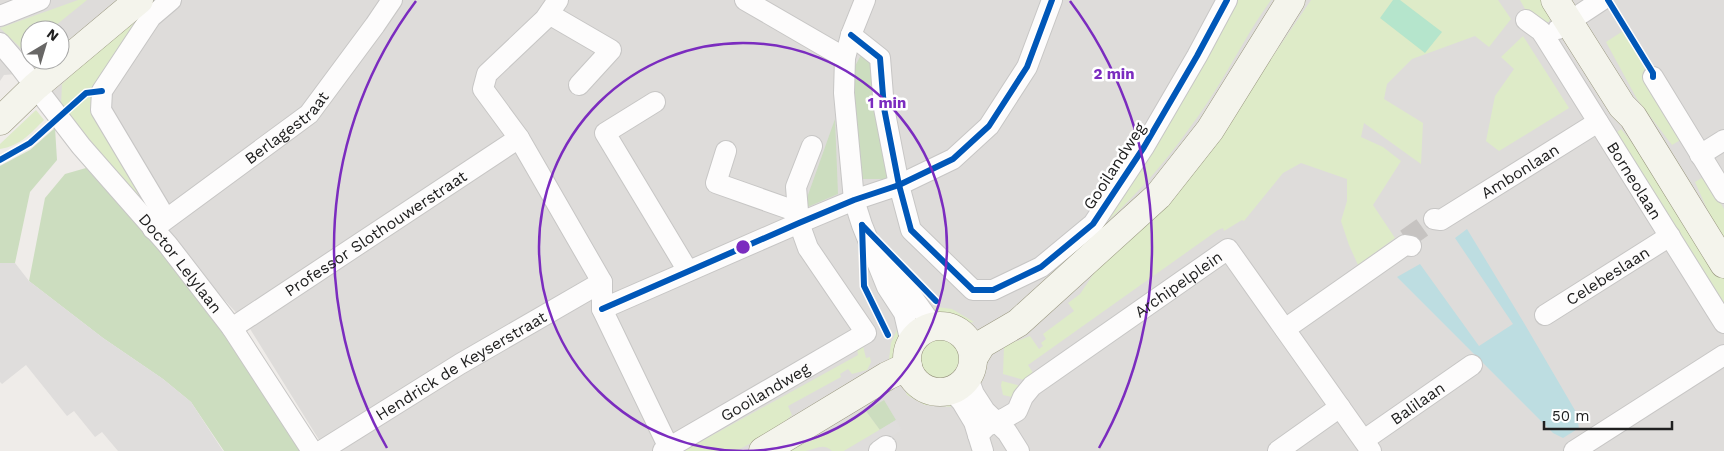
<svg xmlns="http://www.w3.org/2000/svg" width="1724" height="451" viewBox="0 0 1724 451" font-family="'Work Sans',sans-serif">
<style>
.residential{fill:#dedcda;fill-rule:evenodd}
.grass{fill:#deebc8}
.forest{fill:#ccddbf}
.pitch{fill:#b5e5cc}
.parking{fill:#dfdddc}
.water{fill:#bddde1}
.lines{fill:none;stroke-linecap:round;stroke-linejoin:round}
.street-tunnel{stroke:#c6c3c1;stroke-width:20;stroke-dasharray:20 10;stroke-linecap:butt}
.street-casing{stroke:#c7c6c5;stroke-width:22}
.secondary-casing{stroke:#9a9880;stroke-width:29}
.street{stroke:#fdfcfc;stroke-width:20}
.secondary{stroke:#f4f4ec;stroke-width:28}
.cycleway-casing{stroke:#fff;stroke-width:9}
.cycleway{stroke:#0057b8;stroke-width:6}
.ring{fill:none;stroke:#7b2cbf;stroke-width:2.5}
.labels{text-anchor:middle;stroke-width:5;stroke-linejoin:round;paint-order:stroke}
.street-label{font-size:16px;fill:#202020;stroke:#fff}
.centre{fill:#7b2cbf;stroke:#fff;stroke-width:2.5}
.ring-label{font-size:15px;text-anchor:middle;font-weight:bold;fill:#7b2cbf;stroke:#fff;stroke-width:5;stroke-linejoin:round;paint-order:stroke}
</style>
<rect width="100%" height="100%" fill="#efece9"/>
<path class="residential" d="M0,0H1724V451H326L247,324L198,272L29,73L4,75L0,81ZM30,30H60V60H30Z"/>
<g class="grass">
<polygon points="78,0 87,0 50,30 30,30 30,47 24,51 0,28"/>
<polygon points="153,0 91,95 93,112 146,208 61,105 62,84"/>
<path d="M1235,0H1271C1249,30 1233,63 1213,94C1177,149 1141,193 1091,236Z"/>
<polygon points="1311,0 1498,0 1511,19 1489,47 1475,36 1412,59 1387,84 1384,99 1423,123 1421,164 1364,123 1361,137 1383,147 1401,161 1373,205 1395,238 1358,265 1349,245 1341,221 1347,201 1347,179 1301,163 1283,173 1244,221 1242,220 1224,231 1223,228 1218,230 1028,365 1035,376 1024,380 1003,374 1004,346 1030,336 1039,349 1043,346 1041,343 1046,339 1043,334 1074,311 1068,303 1080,294 1105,257 1204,158"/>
<path d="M1520,0H1547L1551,14L1549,22C1532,23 1527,13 1520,0Z"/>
<polygon points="1623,31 1649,76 1644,80 1682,139 1672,145 1637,99 1606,42"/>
<polygon points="1523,36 1569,108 1499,151 1486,141 1495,96 1514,69 1501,57"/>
<path d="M36,110L44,120C31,133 20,146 0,149V144Z"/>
<polygon points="1621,129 1660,177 1724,279 1724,312 1613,135"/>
<polygon points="1705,176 1724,209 1724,247 1695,182"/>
<path d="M937,307L952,309L974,322C961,325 936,316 927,308Z"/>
<path d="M901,321C904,341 901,352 888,367L891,343Z"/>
<circle cx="939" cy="358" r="20"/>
<polygon points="863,346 866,358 870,357 871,362 867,370 852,374 848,369 840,374 841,377 788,406 792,415 774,431 736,451 684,451 858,355 857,349"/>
<polygon points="1002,381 1021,386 1016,398 1003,395 1001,385"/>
<polygon points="911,390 941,397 954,407 925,405 907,395 906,393"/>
<path d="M866,411L880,430L844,451H832C823,442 815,450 805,451C798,451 791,451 784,451L828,434Z"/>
</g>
<g class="forest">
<polygon points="861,55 872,61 888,179 859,179 853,80 854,68"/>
<polygon points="835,119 838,194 803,209"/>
<polygon points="55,128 57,160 30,192 15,263 0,263 0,166 30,150"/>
<polygon points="86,168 147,235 222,324 306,451 224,451 191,402 163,379 103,338 29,281 45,198 65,174"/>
<polygon points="884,400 896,420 880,430 866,411"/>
</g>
<polygon class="pitch" points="1393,0 1400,0 1442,32 1425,53 1380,18"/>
<g class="parking">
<polygon points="0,263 15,263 29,281 103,338 163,379 191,402 223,451 118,451 102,432 95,437 74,411 67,416 26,365 2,384 0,382"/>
<polygon points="896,420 902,430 868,451 844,451"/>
</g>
<polygon class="water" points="1467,229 1524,323 1576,412 1579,428 1563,438 1553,433 1397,277 1420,264 1479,346 1513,324 1455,238"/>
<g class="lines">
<polyline class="street-tunnel" points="1406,239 1434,219"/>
<g class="street-casing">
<g id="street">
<polyline points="558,0 545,19 487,74 483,89 519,138 602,282 602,309 669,448"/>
<polyline points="745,0 845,58"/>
<polyline points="865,0 851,35 845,58 844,93 854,200 862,225 887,287 904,313 911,343"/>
<polyline points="549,14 611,50 579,85"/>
<polyline points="0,16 40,0"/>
<path id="s1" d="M1526,20L1541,31L1545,37L1724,323"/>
<polyline points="1558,29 1602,0"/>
<polyline points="851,35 880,58 884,108 899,185 911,230 973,290 993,290 1041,267 1093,224 1144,147 1197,56 1227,0"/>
<path id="s2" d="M0,43L18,64L81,146L168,245L232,328L312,451"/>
<polyline points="1653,77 1724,193"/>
<polyline points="655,102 605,133 688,271"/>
<polyline points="726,151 716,183 798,212"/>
<polyline points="1700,155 1724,140"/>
<path id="s3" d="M1434,219L1441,220L1598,122"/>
<path id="s4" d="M153,229L309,114L375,25L392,0"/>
<polyline points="153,229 160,209 101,110 102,91 151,17 171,0"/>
<polyline points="881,259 901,281 933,326"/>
<polyline points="602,309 799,223 854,200 899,185 953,159 989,126 1027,67 1052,0"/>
<path id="s5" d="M1545,315L1670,236"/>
<path id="s6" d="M232,328L519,138"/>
<polyline points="1285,329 1405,245 1411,246"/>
<polyline points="968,378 974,394 985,411 1007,432 1019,451"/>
<polyline points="951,390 962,402 974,422 983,451"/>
<path id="s7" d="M978,435L987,426L1005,418L1017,411L1023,397L1032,386L1228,249L1371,451"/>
<path id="s8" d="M1364,440L1472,365"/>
<path id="s9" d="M321,451L460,364L602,282"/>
<path id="s10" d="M663,451L866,333L808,248L799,223L796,187L812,146"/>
<polyline points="879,451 886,446"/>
<polyline points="1278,451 1340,407"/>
<polyline points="1574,451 1724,355"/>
</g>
</g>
<g class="secondary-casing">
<g id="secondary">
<polyline points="1555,0 1622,106 1633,117 1724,264"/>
<polyline points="0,121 35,87 139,0"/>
<circle cx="940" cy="359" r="33"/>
<polyline points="974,357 982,344 1018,323 1158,196 1210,130 1291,0"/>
<polyline points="763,451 887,376 908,366"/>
</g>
</g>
<use href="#street" class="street"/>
<use href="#secondary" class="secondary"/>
<g class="cycleway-casing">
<g id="cycleway">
<polyline points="1608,0 1653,73 1653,77"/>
<polyline points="851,35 880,58 884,108 899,185 911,230 973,290 993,290 1041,267 1093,224 1144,147 1197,56 1227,0"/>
<polyline points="0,160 30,143 86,93 102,91"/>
<polyline points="862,225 864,286 888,335"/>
<polyline points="862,225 936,301"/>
<polyline points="602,309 799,223 854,200 899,185 953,159 989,126 1027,67 1052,0"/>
</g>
</g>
<use href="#cycleway" class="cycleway"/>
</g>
<g class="ring">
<circle cx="743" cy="247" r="204"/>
<path d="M387 448A409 409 0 0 1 416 1M1070 1A409 409 0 0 1 1099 448"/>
</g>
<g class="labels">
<g class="street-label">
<text dy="6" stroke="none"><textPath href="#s4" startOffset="168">Berlagestraat</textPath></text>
<text transform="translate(1114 166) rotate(-57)" y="6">Gooilandweg</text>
<text dy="6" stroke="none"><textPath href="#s3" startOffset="100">Ambonlaan</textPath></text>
<text dy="6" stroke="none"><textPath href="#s1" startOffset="195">Borneolaan</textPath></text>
<text dy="6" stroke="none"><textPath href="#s6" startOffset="172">Professor Slothouwerstraat</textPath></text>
<text dy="6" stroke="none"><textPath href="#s2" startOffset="285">Doctor Lelylaan</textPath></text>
<text dy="6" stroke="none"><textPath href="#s5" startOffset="74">Celebeslaan</textPath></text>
<text dy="6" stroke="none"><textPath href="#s7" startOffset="254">Archipelplein</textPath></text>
<text dy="6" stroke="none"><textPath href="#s9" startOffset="164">Hendrick de Keyserstraat</textPath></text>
<text dy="6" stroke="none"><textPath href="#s10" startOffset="118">Gooilandweg</textPath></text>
<text dy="6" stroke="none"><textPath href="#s8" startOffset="65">Balilaan</textPath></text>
</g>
</g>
<circle cx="743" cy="247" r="8" class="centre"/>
<g class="ring-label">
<text x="1114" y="79">2 min</text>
<text x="887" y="108">1 min</text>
</g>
<g transform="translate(45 45) rotate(38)"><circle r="24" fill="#ffffff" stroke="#a6a6a6"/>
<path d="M0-4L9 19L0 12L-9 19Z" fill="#686766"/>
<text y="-8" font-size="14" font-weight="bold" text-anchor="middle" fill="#202020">N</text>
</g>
<path d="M1544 421v8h128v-8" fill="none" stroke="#202020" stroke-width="2.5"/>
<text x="1552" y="421" font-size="15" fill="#202020" stroke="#ffffff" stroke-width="4" paint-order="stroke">50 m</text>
</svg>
